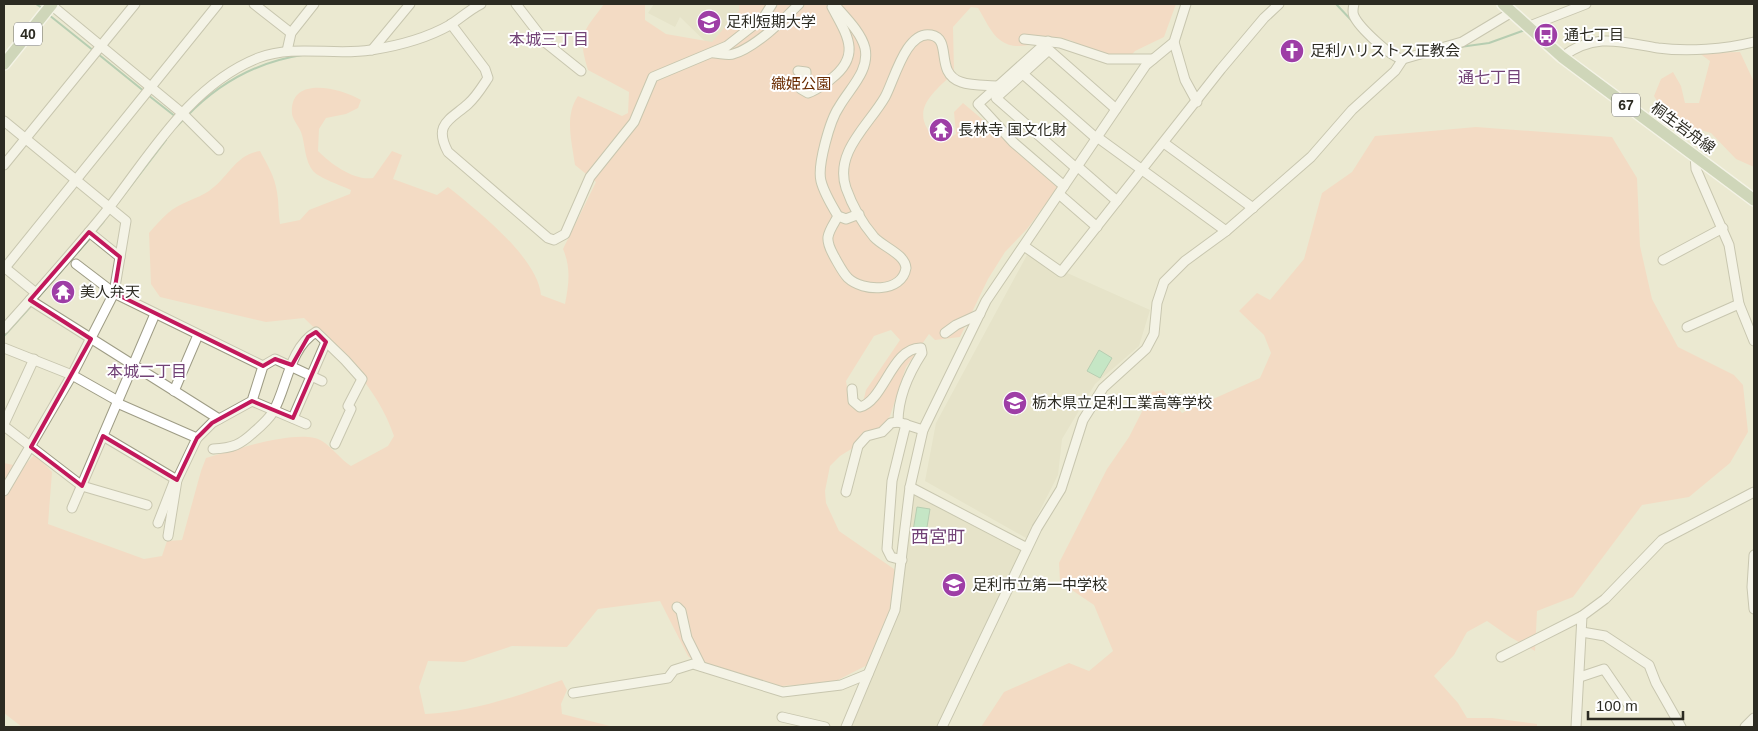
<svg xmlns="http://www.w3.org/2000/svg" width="1758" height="731" viewBox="0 0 1758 731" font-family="Helvetica,'Noto Sans JP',sans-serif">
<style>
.built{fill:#dfdcbe}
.green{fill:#fccbb3;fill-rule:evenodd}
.water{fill:#97e2b7;stroke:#77ab8a}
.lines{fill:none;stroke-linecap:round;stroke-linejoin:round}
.stream{stroke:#77ab8a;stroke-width:2}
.minor-casing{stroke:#9e9c85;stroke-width:11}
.major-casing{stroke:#fff;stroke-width:14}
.minor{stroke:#fff;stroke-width:9}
.major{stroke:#adbf9b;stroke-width:11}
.marked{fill:none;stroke:#c2185b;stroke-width:4;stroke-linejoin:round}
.labels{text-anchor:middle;stroke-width:4;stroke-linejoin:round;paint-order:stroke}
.shield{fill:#fff;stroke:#6b6b64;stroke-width:1}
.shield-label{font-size:14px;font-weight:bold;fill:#2c2b22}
.poi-label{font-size:15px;fill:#2c2b22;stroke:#fff;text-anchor:start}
.park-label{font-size:15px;fill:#692b01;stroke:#fff}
.street-label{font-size:15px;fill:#2c2b22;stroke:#fff}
.neighbourhood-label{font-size:16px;fill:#724276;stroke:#fff}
.quarter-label{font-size:18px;fill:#724276;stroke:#fff}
</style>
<rect width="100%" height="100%" fill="#ebe9d1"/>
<g class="built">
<polygon points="654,4 741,4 746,9 710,46 680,17 675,27 648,13"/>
<polygon points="1027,255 1150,310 1139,346 1095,384 1062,439 1058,475 1026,538 925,481 936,423"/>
<polygon points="910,487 1027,548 942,727 847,727 868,674 881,658"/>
</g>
<g class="green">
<path d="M604,4H645V20L666,34L712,42L739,11V4H1176L1164,37L1135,51L1127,60H1092C1087,54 1080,44 1072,41C1049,32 1022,57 1000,40C991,34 984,17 978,8L971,7L953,27L954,72C941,87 913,104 927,128C929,134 937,138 941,143L956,134L954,112L963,103L1060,185L1027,229L1005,252L988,279L960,337L935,340L929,334L906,367L890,416L877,433L840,456L830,466L825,491L826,503L839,531L894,569L896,607L894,624L881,658L834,682L782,686L710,675L688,656L660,601L598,609L567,647L512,646L464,662L428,661L419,687L425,714C473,712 518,696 562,680L567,690L561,704L562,714L614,727H22L4,713V463L23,467L35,454L52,472L48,524L144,559L162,556L167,541L182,540L201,471L206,458C230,451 301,427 322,441C333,448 340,459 351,466L388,446L394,436C378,388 340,352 304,318L266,322L160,297L151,284L149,233C155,226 161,219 168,213C179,203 197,199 209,191C229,177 235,155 260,151C267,164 275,177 277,192C279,202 278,213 280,224L300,220L309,210L350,194L351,190C342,186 319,178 313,171C305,161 305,146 302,135C300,127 293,121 292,114C289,75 340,88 361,100L358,108L346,114L326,118L319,129L318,151C331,164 354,181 373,178L392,151L402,155L393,179L437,195L448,187C477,210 538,258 541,295L565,304C569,283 571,268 563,249L596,182L575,165C572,142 564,116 578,96L622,116L628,113L629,92L588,70C577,34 583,33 604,4ZM891,330L900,340L866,390L863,402L849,398L846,381L874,336Z"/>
<polygon points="1740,52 1754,82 1754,167 1736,159 1711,133 1669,121 1654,96 1661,79 1673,72 1681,86 1685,103 1699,103 1710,61 1699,53"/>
<polygon points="1476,127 1612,137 1637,178 1640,246 1652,299 1678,347 1734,375 1743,385 1748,432 1730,463 1689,497 1642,505 1573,597 1537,611 1535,651 1510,637 1487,621 1467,632 1454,655 1434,676 1458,703 1467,718 1492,718 1537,724 1537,727 981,727 1004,692 1069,663 1089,671 1113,651 1094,605 1060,582 1059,563 1107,469 1129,437 1152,392 1163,390 1182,413 1260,378 1271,353 1264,335 1239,311 1257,293 1270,300 1304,259 1322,193 1352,172 1375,136"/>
</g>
<g class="water">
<polygon points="1099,350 1112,358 1100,378 1087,371"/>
<polygon points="917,507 930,509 926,533 913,531"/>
</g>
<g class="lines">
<g class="stream">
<polyline points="36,4 42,8"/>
<polyline points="1336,4 1353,22"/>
<polyline points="49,15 94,51"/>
<polyline points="1460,47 1489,43 1525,30"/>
<polyline points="98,54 145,92"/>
<polyline points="1384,54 1397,62"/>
<polyline points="148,95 176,117"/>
<path d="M187,116C219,83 257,62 302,55"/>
<polyline points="175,128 184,119"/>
<polyline points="117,204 166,140"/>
<polyline points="94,233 104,221"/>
<polyline points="35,301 91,237"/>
<polyline points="4,336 32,305"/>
</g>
<g class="minor-casing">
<g id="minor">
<polyline points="50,4 182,113 219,150"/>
<polyline points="254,4 291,33"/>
<polyline points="516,4 546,43 581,71"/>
<path d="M834,4C845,17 861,32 865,48C870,71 849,89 839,107C830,120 817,166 821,181C824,193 832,206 838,216L846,219L859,214"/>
<path d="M1354,4C1353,8 1352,12 1354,16C1359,27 1391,58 1403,59L1462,42L1512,12"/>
<path d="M451,24L485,69L488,78C482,87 476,97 468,104C450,120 433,124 448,152L548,238L554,240L565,234L590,177L634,122L653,77L727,46L764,17L772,4"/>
<polyline points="1527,27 1586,4"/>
<polyline points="1024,39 1060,43 1108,59 1153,59"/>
<polyline points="1048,41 978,104 1013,142 1064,186"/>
<polyline points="1174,42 1185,80 1197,102"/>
<polyline points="372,50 410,4"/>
<polyline points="287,51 291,33 314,4"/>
<path d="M714,53C719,53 729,56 733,54C753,49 785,19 799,4"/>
<path d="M1562,57C1595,32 1621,42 1658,48C1688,52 1725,49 1754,42"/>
<path d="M798,71L806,72V78L801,89L808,93C817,90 824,84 831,79C862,55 847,35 832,7"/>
<polyline points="1023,74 1096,138"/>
<polyline points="4,121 126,221 114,293 72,375 4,491"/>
<polyline points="1097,137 1226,231"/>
<polyline points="1164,143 1253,208"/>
<polyline points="1695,155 1696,169 1729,245 1739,304 1754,341"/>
<polyline points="4,165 135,4"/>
<polyline points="1077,166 1117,201"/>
<polyline points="1076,168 996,98 1049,50 1116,109"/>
<polyline points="1059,194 1097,227"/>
<path d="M838,216C835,222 829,230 828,237C827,245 832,252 835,258C839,265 843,273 848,278C863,292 902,293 906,268C905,254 883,247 874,237C863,224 852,205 846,188C834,152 869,125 885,97C894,81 906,30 931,35C953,39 934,73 961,82C972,86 987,85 998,86"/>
<polyline points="89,232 120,257"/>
<polyline points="1024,246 1061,272 1221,69 1264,18 1279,4"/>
<polyline points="1663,260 1723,228"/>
<polyline points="76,264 114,293 263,366"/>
<polyline points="4,267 36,293"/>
<polyline points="4,269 218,4"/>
<polyline points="30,300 219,419"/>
<polyline points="1687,327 1739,304"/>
<path d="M4,329C39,290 75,250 108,209C151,154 190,85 258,58C295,44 333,56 371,50C397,46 427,38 450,25C461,18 469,10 481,4"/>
<polyline points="945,333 956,325 980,314"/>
<polyline points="4,348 72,375 118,401"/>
<path d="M852,389L853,401L860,407C884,401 892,347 921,348L922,353C909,373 898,397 898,422"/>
<polyline points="174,391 198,335"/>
<polyline points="252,401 306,424"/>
<polyline points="117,403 197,438"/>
<polyline points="293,418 326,342"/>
<polyline points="4,424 34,359"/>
<polyline points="4,426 82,486 147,505"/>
<polyline points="103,436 177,480 168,536"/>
<path d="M213,449C233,448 240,445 254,432C261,426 268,420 273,412C287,388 289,348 316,332L345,360L362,379L348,406L351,409L335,444"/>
<polyline points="910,487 1027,548"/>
<polyline points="846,492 858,446 867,436 882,432 891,423 898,422 923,430"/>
<polyline points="72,508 155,314"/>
<polyline points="158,523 174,482 177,480 197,438 212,423 252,401 263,366 275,359 322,381"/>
<polyline points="1754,555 1752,587 1754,609"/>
<polyline points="902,560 891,557 887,549 892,481 906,424"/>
<polyline points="677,607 681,611 687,638 701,666"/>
<polyline points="1582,632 1605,636 1649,665 1656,683 1681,727"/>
<polyline points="1501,657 1582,616"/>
<polyline points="1580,677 1604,669 1628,704"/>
<polyline points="573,693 668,678 674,670 693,664 783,692 841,685 868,674"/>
<polyline points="782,717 825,727"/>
<polyline points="846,727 895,610 910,487 923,430 986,301 1146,65 1174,42 1186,4"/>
<polyline points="942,727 1037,528 1061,489 1083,420 1103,388 1146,349 1154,334 1157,303 1164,282 1185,261 1226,231 1311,157 1352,110 1395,71 1403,59"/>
<polyline points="1576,727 1582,616 1605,599 1662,540 1754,492"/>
<polyline points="1745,727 1754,718"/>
</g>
</g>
<g class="major-casing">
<g id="major">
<polyline points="1503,4 1562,57 1754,200"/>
<polyline points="4,64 52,4"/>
</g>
</g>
<use href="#minor" class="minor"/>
<use href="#major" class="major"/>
</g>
<path d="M0 0H1758V731H0ZM89,232L120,257L114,293L263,366L275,359L292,365L308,337L316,332L326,342L293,418L252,401L212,423L197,438L177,480L103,436L82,486L31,447L91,339L30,300Z" fill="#ebe9d1" fill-opacity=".55" fill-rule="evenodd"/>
<path class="marked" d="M89,232L120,257L114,293L263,366L275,359L292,365L308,337L316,332L326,342L293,418L252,401L212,423L197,438L177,480L103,436L82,486L31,447L91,339L30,300Z"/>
<defs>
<g id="university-disc" transform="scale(1.25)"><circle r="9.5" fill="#9e3ea6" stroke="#fff"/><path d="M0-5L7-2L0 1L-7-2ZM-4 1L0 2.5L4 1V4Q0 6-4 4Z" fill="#fff"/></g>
<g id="bus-disc" transform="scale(1.25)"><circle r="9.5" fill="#9e3ea6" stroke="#fff"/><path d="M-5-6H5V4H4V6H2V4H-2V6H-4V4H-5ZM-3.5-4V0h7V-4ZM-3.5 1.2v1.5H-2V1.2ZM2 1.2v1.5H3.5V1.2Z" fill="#fff"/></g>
<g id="church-disc" transform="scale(1.25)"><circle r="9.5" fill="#9e3ea6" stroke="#fff"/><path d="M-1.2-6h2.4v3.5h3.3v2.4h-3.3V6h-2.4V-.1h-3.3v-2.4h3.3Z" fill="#fff"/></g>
<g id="temple-disc" transform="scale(1.25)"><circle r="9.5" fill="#9e3ea6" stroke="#fff"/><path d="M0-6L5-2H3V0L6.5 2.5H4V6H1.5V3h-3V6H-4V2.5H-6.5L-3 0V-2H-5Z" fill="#fff"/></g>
<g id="school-disc" transform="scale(1.25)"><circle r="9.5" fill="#9e3ea6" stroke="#fff"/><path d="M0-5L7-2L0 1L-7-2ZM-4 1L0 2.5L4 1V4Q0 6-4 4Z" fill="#fff"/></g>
</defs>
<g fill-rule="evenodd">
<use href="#university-disc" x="709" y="22"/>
<use href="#bus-disc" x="1546" y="35"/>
<use href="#church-disc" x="1292" y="51"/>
<use href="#temple-disc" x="941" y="130"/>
<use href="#temple-disc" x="63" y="292"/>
<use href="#school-disc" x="1015" y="403"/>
<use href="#school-disc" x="954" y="585"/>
</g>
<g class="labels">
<g class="shield">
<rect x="14" y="22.5" width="28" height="23" rx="4"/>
<rect x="1612" y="93.5" width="28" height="23" rx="4"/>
</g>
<g class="shield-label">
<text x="28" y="39">40</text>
<text x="1626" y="110">67</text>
</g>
<g class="poi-label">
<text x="726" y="27">足利短期大学</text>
<text x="1564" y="40">通七丁目</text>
<text x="1310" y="56">足利ハリストス正教会</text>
<text x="958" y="135">長林寺 国文化財</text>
<text x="80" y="297">美人弁天</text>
<text x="1032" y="408">栃木県立足利工業高等学校</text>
<text x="972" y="590">足利市立第一中学校</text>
</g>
<g class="park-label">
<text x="801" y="89">織姫公園</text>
</g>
<g class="street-label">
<text transform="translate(1683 128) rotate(36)" y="5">桐生岩舟線</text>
</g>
<g class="neighbourhood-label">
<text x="549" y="45">本城三丁目</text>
<text x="1490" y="83">通七丁目</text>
<text x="147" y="377">本城二丁目</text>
</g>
<g class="quarter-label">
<text x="938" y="543">西宮町</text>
</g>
</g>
<rect width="1758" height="731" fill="none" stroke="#2c2b22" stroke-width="10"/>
<path d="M1588 711v8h95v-8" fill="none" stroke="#2c2b22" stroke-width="2.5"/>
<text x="1596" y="711" font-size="15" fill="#2c2b22" stroke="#ffffff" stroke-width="4" paint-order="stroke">100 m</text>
</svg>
